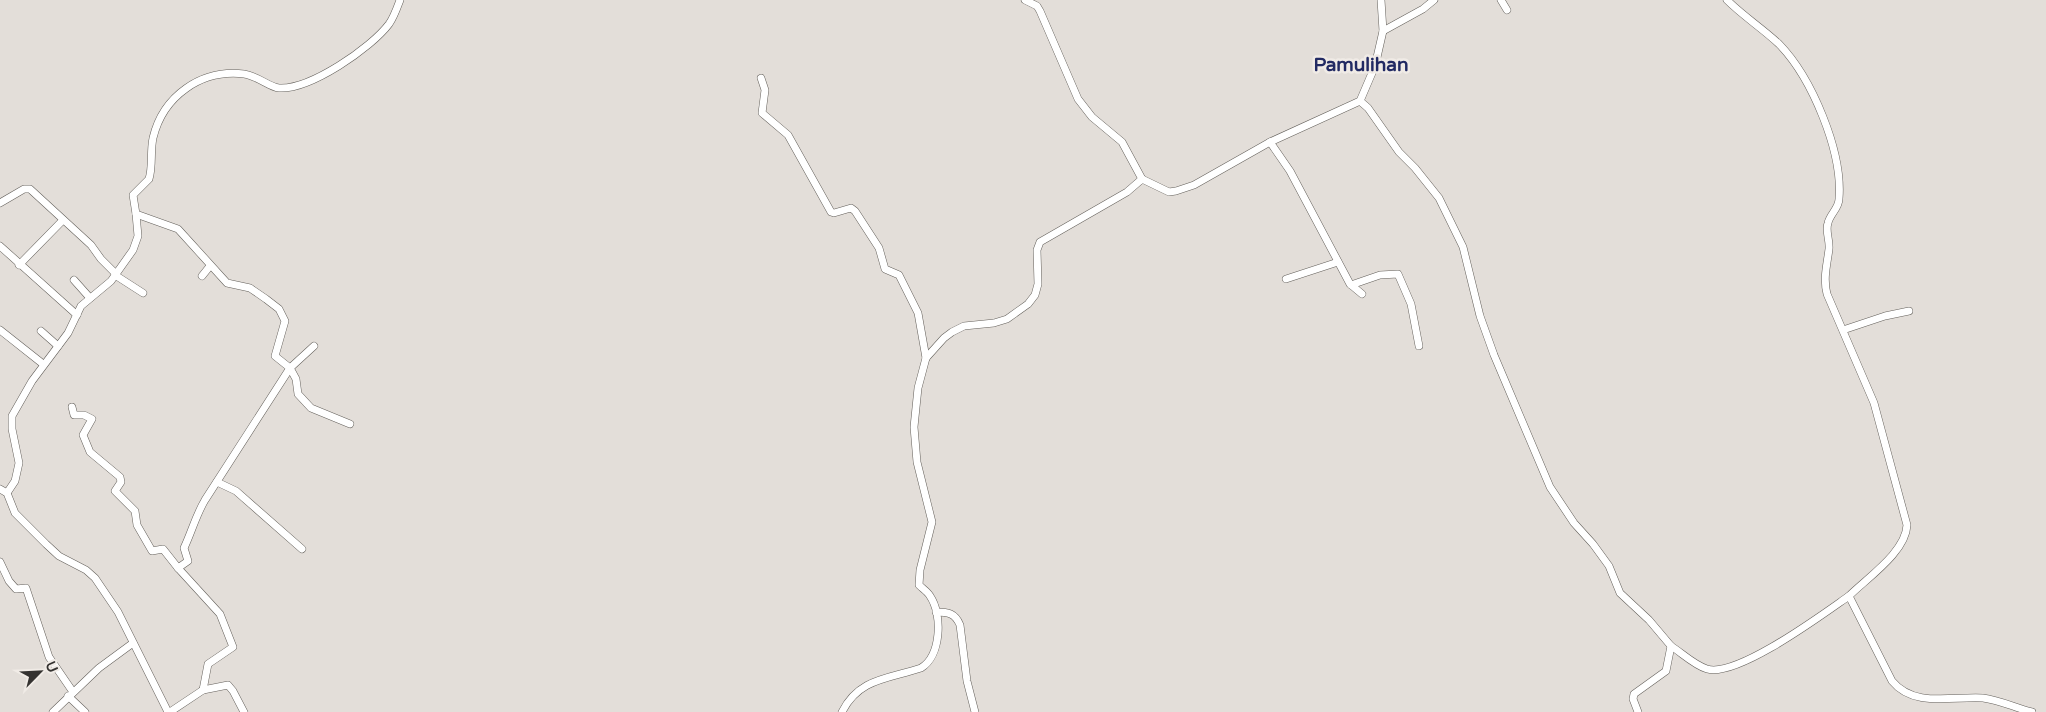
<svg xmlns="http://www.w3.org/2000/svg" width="2046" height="712" viewBox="0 0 2046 712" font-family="'Varela Round',sans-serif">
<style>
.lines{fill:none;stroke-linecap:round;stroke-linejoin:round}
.minor-casing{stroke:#64605b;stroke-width:8}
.minor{stroke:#fff;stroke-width:7}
.labels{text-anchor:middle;stroke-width:5;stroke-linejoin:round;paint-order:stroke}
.quarter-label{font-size:19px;font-weight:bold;fill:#222a63;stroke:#f0ebe6}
</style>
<rect width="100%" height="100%" fill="#e3ded9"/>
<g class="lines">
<g class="minor-casing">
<g id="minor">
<polyline points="1025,0 1037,6 1040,11 1078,99 1092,117 1122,142 1142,179"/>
<polyline points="1381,0 1383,31"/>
<polyline points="1501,0 1507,10"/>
<path d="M1727,0C1743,16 1762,28 1779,44C1812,78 1843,152 1839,199C1839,208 1830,214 1828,223C1825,231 1830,240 1829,249C1827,265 1823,278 1827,294L1874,403L1907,525C1906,552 1867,578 1849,596L1892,681C1914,708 1952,696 1983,698C1999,700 2016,708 2032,712"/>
<polyline points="761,78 765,90 762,113 788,135 831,212 834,213 851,208 855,211 879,248 885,269 899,275 918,313 926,358"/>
<polyline points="1360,101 1368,108 1399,152 1415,168 1439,198 1463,247 1480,316 1494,355 1550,487 1574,523 1593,544 1609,566 1620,593 1649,620 1671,646 1666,671 1634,694 1633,699 1638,712"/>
<polyline points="1270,142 1290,171 1350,284 1362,294"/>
<polyline points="0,203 24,189 30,189 91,245 101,259 116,274"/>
<polyline points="0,246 77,315"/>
<polyline points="19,265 63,220"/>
<polyline points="115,275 143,293"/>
<polyline points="202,276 210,266"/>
<polyline points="1286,279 1338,262"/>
<polyline points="74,280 90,298"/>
<polyline points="1351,285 1380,275 1398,274 1411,304 1419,346"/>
<polyline points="0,330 43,364"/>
<polyline points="1843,330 1885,316 1909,311"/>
<polyline points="41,331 58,346"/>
<polyline points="314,346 290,368 296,379 298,394 311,408 350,424"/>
<polyline points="72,407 74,415 84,415 92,419 83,435 90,452 120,477 121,482 115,491 135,511 137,525 152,551 163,549 178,568"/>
<polyline points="217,482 236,491 302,549"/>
<polyline points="0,489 7,493 15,513 46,544 59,556 86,570 95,578 118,612 168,712"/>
<polyline points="7,493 15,481 19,463 12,429 12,416 32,381 68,333 81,306 111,281 133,250 138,236 136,214"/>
<polyline points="0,562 9,581 16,589 26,588 49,657 73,692"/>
<path d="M936,612C948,612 955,613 960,625L967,681L975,712"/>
<path d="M1671,646C1682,653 1694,665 1707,669C1737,678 1823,614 1849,596"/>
<polyline points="203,690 228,685 233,691 244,712"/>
<polyline points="68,696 85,712"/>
<polyline points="53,712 99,668 133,643"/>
<path d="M170,712L203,690L208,664L233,647L220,614L178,568L188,561L184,548C192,531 196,515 205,500L290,368L275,356L285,321L279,309L266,299L250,288L227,283L178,229L136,214L133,195L149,179C153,166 150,152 153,138C163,96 201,69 244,74C258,76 269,87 279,88C310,90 371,48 389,24C394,17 397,8 400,0"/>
<path d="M842,712C859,678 888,679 921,668C941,656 943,615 930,596C928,592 923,589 919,585L920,570L932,522L917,462L914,427L918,388L926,358L944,338L952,332L964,326L994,323L1007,319L1028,304L1035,295L1038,284L1037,250L1040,242L1127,192L1142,179L1169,192L1176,191L1194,185L1270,142L1360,101L1375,66L1383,31L1423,9L1434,0"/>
</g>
</g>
<use href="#minor" class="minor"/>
</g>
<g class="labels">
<g class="quarter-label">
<text x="1361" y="71">Pamulihan</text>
</g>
</g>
<g transform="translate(40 672) rotate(66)" stroke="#f0ebe6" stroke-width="4" paint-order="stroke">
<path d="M0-4L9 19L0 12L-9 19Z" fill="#343230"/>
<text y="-8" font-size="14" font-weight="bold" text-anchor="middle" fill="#343230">U</text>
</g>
</svg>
